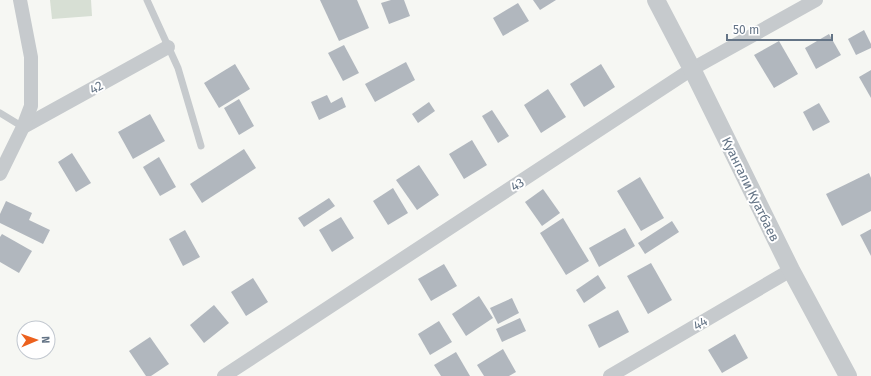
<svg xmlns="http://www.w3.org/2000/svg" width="871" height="376" viewBox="0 0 871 376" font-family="'Fira Sans',sans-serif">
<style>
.green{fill:#d7dfd4}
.building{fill:#b1b7be}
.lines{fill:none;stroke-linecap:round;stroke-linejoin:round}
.service{stroke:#c6cacd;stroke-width:7}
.minor{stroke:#c6cacd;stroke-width:14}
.tertiary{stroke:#c6cacd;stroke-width:18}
.labels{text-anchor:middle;stroke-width:4;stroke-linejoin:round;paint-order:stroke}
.street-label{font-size:13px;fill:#647486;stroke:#fff}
</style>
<rect width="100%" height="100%" fill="#f6f7f3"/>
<polygon class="green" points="50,0 91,0 92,16 52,19"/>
<g class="building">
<polygon points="320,0 357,0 369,28 339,41"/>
<polygon points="391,0 404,0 410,16 389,24 381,3"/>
<polygon points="533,0 556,0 540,10"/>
<polygon points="518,3 529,21 503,36 493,18"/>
<polygon points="864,30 871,44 871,48 856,55 848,39"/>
<polygon points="829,34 841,55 816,69 805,48"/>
<polygon points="779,41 798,74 774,88 754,55"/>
<polygon points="344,45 359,73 343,81 328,53"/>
<polygon points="406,62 415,80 375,102 365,84"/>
<polygon points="235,64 250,89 219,108 204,83"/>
<polygon points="601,64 615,87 584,107 570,84"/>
<polygon points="871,70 871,98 859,77"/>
<polygon points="548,89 566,117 541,133 524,105"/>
<polygon points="327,95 331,103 342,97 346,107 319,120 311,102"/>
<polygon points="239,99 254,126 239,135 224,108"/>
<polygon points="429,102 435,111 418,123 412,114"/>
<polygon points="819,103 830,122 813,131 803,112"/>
<polygon points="492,110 509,136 498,143 482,116"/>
<polygon points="150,114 165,141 133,159 118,132"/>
<polygon points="472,140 487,165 464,179 449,154"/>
<polygon points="244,149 256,168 202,203 190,184"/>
<polygon points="72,153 91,183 76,192 58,162"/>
<polygon points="159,157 176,187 160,196 143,167"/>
<polygon points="419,165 439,195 417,210 396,180"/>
<polygon points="869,173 871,178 871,211 842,226 826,194"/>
<polygon points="640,177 664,218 641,231 617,191"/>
<polygon points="393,188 408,213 388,225 373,201"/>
<polygon points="543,189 560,213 542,226 525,202"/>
<polygon points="329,198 335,206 304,227 298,218"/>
<polygon points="6,201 32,213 29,220 50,230 43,244 0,223 0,214"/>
<polygon points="341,217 354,238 332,252 319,230"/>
<polygon points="563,218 589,261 566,275 540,233"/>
<polygon points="672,221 679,232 645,254 638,243"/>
<polygon points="625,228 635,246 599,267 589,248"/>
<polygon points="871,229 871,256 860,235"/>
<polygon points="185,230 200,257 183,266 169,239"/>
<polygon points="2,234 32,251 19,273 0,262 0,237"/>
<polygon points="651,263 672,300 648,314 627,276"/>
<polygon points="444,264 457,286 431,301 418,279"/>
<polygon points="598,275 606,288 584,303 576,290"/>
<polygon points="253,278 268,302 246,316 231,292"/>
<polygon points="479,296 493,318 466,336 452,314"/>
<polygon points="512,298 519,313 498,324 490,308"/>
<polygon points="214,305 229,323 204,343 190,325"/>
<polygon points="618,310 629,332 599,348 588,325"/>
<polygon points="520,318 526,331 502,342 496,329"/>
<polygon points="439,321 452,342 430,355 418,334"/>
<polygon points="735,334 748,358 722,373 708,350"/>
<polygon points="150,337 169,364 151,376 146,376 129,351"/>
<polygon points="503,349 516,372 509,376 484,376 477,365"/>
<polygon points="456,352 470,376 441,376 434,365"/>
</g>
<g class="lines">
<g class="service">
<polyline points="147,0 178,68 201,146"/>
<polyline points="0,113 23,127"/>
</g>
<g class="minor">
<polyline points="23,127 168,47"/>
<polyline points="0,174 23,127 31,106 31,57 20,0"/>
<polyline points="224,376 692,69 816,0"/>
<polyline points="610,376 791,270"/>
</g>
<polyline class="tertiary" points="656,0 692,69 791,270 848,376"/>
</g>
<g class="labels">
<g class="street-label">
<text transform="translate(96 87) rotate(-29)" y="5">42</text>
<text transform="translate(517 184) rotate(-33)" y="5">43</text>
<text transform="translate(751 189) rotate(64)" y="5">Куангали Куатбаев</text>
<text transform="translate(700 323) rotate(-30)" y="5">44</text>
</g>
</g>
<g transform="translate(36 340) rotate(88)"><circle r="19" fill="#ffffff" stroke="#c1c7cf"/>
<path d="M0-3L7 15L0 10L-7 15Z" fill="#ec611e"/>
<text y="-6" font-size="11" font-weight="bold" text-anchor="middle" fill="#647486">N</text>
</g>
<path d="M727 34v6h105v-6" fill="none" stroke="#647486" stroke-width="2"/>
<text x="733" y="34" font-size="12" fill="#647486" stroke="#ffffff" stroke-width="3" paint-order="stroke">50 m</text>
</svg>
